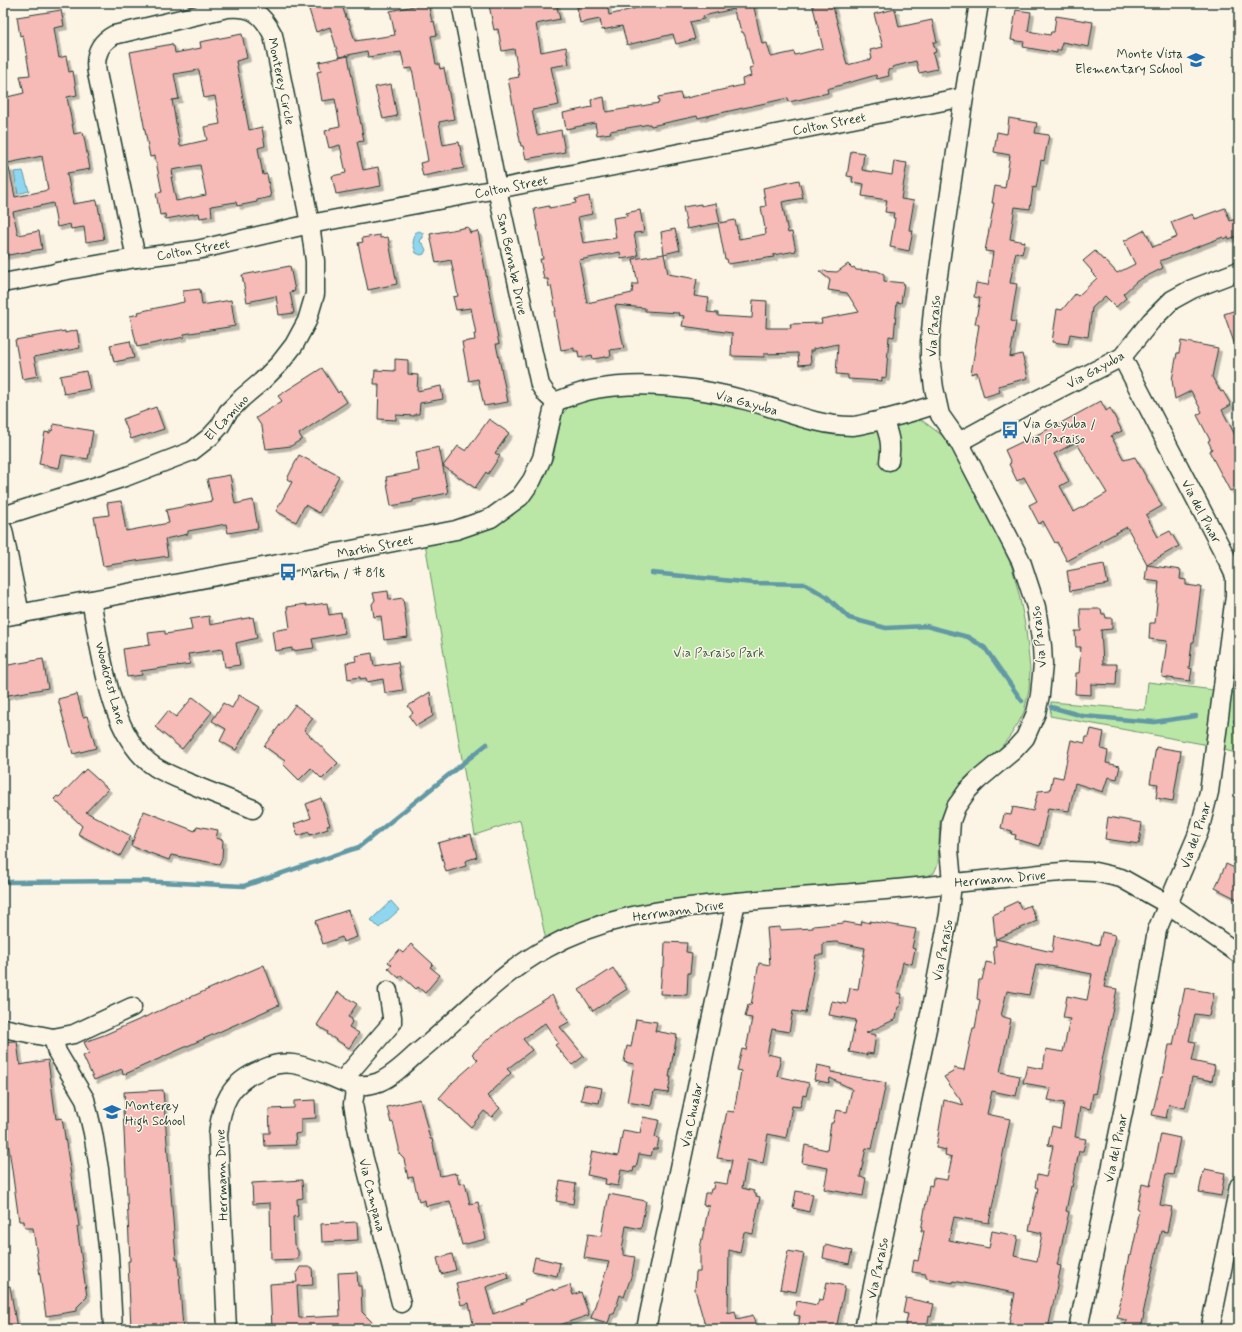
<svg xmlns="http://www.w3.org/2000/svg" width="1242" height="1332" viewBox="0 0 1242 1332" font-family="Mynerve,sans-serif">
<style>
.green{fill:#bae7a5;stroke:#6c926c}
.water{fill:#8fd7f0;stroke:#6299a5}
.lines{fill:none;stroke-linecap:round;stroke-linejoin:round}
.stream{stroke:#6299a5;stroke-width:4.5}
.building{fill:#f6bab7;stroke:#1f3d34;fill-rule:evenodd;filter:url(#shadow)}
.minor-casing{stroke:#1f3d34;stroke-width:21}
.minor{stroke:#fcf5e5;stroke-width:18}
.labels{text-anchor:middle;stroke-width:3;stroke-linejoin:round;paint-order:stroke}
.poi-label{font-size:13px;fill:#1f3d34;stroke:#fcf5e5;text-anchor:start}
.street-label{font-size:13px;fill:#1f3d34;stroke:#fcf5e5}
.park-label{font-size:13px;fill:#3e5f4b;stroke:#fcf5e5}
</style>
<defs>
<filter id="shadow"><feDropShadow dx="3.5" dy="3.5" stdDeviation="0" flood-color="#0004"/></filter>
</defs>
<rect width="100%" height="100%" fill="#fcf5e5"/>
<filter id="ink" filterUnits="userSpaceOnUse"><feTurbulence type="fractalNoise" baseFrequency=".025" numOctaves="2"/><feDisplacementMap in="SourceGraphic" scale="8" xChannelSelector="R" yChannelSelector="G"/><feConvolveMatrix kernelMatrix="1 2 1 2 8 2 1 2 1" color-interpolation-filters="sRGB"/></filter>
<g filter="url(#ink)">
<g class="green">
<path d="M618,393L678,396L755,409L845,434H860L913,420L923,421L943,436L951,447L985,509L1012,567L1019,594L1026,630L1030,669L1029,690L1024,712L1019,722L1010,736L999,750L959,786L948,801L940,822L938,864L934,873L922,878L753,894L546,940L520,820L475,835L425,543L483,529L512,516L527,501L542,482L553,458L562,415C573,397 599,396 618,393Z"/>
<polygon points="1148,682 1239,693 1239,754 1203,744 1050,716 1051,702 1145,710"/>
</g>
<g class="water">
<polygon points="23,171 29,191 18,194 14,172"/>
<polygon points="419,231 423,233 423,238 421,239 420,242 423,244 426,250 424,254 421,255 416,253 413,243 415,233"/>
<polygon points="391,901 399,910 379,928 371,920"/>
</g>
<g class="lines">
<g class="stream">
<polyline points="652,573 753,583 805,584 827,597 849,618 886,628 926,626 968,637 985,648 1022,701"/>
<polyline points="1051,707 1083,716 1154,722 1196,716"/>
<polyline points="1235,721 1239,721"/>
<polyline points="3,882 139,881 244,886 359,847 487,744"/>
</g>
</g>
<g class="building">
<polygon points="307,3 321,3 322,7 335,3 341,3 347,20 348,19 355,41 395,35 390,11 428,3 432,22 434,21 437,35 431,36 436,64 439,64 440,69 444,68 454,119 439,122 443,145 459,142 464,168 423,176 420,163 428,161 412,68 405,69 401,52 368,57 367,51 339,57 330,27 316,32"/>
<polygon points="499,3 556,3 560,19 536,24 541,52 566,47 569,64 551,67 559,105 532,110 537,135 561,130 565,152 526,159 523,146 521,146 508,79 519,77 514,49 502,51 498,29 494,30 489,5"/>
<polygon points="596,3 607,3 609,15 636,8 635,3 655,3 656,6 671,3 753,3 762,44 767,43 771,57 794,52 795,55 823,48 812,3 832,3 841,37 840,38 847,65 872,59 870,50 883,47 874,14 895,9 899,27 932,20 937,42 933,42 936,52 933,53 937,69 919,73 916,61 892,67 893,69 888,70 889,76 877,79 876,75 827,89 828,93 789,102 788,98 698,118 697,116 651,126 650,124 610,131 611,133 597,135 595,123 566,129 563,113 592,107 591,100 604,97 606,112 659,103 658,97 680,93 682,99 743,85 742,79 751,76 749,68 753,67 745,36 743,32 741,32 738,20 736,20 734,9 703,16 704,19 690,22 695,39 676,44 673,34 627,45 622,26 602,30 600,19 580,23 577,7"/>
<polygon points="61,10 64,26 54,28 59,58 66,56 69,72 73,71 77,95 67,97 74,134 83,132 90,169 67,173 73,204 97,200 104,239 86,242 84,227 71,229 70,224 57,227 53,203 13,212 18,235 39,231 42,249 3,256 3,169 9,168 15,197 48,190 42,156 3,164 3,98 24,93 20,76 30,75 23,35 20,36 17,17"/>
<polygon points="1016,10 1031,12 1028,31 1050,35 1051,32 1054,32 1056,16 1093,22 1089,47 1062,42 1061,50 1057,50 1057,53 1023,47 1024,42 1011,40"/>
<path d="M242,34L247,58L236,61L249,130L262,127L265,146L258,148L263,175L267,174L271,197L257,200V202L237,206L236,202L211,206L212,216L200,218L199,213L166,219L165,214L160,215L156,193L162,192L155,156L150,157L130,52L172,44V46H174L175,53L201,48L200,42ZM199,70L204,98L215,96L220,124L204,127L207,140L180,146L172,100L179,99L174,74ZM200,165L206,195L176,201L171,177H173L172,170Z"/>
<polygon points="348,56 364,141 357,142 363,170 378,167 381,186 336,194 332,176 346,173 340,145 329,148 325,131 330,130 330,128 340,126 335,99 322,101 317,72 321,71 319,62"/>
<polygon points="391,84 397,116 383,119 375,87"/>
<polygon points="1009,118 1037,123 1035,133 1049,135 1044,161 1041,160 1036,188 1033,187 1030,209 1015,207 1010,239 1025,242 1022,254 1016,252 1015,256 1010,283 1017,284 1011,321 1016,322 1010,357 1022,354 1028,378 998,386 1000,392 984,397 977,372 971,374 979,325 975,324 980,298 974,297 976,283 988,285 993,252 985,251 994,203 992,203 995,186 1005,188 1010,155 994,152 997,132 1007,134"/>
<polygon points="851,151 864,153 862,170 892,175 894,161 907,163 901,199 914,201 909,230 913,231 909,251 890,247 895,218 893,218 894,213 885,212 887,200 862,196 864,184 852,182 853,177 847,176"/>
<polygon points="799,180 803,198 782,202 788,233 792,232 796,251 773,255 774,257 728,264 727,259 725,259 718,223 687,229 683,207 701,204 701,206 716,203 720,223 735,220 739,239 766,234 761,207 766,206 763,188"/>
<polygon points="589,196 592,214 578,217 583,243 616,238 613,218 627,216 626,213 640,210 644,232 634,233 638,256 621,259 620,252 579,260 587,303 632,293 633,284 638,284 633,259 664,254 668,274 697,279 694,296 709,298 707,312 718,313 718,316 752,318 753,300 767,301 766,328 791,328 790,324 822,323 821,319 859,312 847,293 828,290 830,280 819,271 837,272 848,264 852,268 854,267 856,270 877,271 884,274 884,281 904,283 901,303 897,302 894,337 889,336 886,378 882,377 882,381 848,379 848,375 836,374 838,344 813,349 813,351 810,351 811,364 799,365 798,353 764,354 764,357 731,356 732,333 682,326 684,316 678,315 679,313 645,311 645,308 615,305 624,348 610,350 611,356 593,359 592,355 579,358 578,351 574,351 574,348 561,350 554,312 556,312 551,286 549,287 548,279 544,279 540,259 543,259 534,209 549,206 549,208 576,203 575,199"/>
<polygon points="1225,208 1230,221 1239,218 1239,235 1229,239 1228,237 1224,239 1223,237 1160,261 1163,268 1137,281 1123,294 1126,298 1116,307 1105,296 1092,308 1088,337 1070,334 1068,344 1052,342 1057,309 1062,310 1075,294 1078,296 1097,278 1091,272 1092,271 1083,261 1095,251 1103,260 1104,259 1117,273 1135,264 1124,241 1145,230 1153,247 1177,237 1171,222 1192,214 1194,219"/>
<polygon points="468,227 470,233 478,231 499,344 496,344 508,402 484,406 478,379 469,381 462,342 475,340 474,334 476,334 471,308 456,310 453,297 458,296 451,260 436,263 430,234"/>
<polygon points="675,229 680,250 664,254 661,232"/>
<polygon points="380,235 380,238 388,237 397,284 368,290 358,243 363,242 362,238"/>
<polygon points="290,266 295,291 290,292 294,313 279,315 276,296 247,302 242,275"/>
<polygon points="200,289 202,305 231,300 235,326 184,334 184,337 137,347 130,316 139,314 138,312 184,302 183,291"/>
<polygon points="1239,309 1239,351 1237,351 1224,314"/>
<polygon points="77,330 80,348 34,357 38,376 22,379 15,340 65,331 65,333"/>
<polygon points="130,341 134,358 114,362 110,345"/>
<polygon points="1181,341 1218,348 1212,377 1221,392 1223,391 1231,405 1222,410 1235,435 1239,433 1239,487 1230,491 1209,451 1212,449 1208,441 1210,440 1197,415 1202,412 1191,391 1175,399 1172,380 1177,353 1179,353"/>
<polygon points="395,359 408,360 408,374 418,375 417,391 441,386 443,399 420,403 419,414 415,414 415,416 396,415 396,420 378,419 379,384 374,384 375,370 395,371"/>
<polygon points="322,368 338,393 340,391 347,402 299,434 302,439 291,446 266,449 262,427 256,418 282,401 278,396"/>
<polygon points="86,371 90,389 64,394 60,376"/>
<path d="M1101,401L1106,411L1110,408L1122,431L1111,436L1124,460L1135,457L1162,506L1146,515L1158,537L1170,531L1179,546L1147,564L1127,527L1099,542L1100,543L1067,561L1057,542L1055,543L1043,521L1039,524L1029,505L1037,501L1024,477L1017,481L1009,464L1011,463L1005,450L1057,425ZM1076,442L1107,493L1074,512L1060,486L1069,481L1054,454Z"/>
<polygon points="156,407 164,429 143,436 143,435 131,439 123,419"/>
<polygon points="489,419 509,433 495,453 500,456 488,474 486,472 475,488 443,466 458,446 466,451"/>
<polygon points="54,424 93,431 88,459 62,455 59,468 39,464 45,432 50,433 50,430 52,431"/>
<polygon points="439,447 448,493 413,500 413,502 391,506 386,477 419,471 416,452"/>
<polygon points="299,455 339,476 319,513 305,505 296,522 276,511 292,482 287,479"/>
<polygon points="230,475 235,504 253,500 258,528 228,533 226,524 188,531 188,534 165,539 168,556 103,566 94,517 109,515 107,503 121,501 126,531 169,523 166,510 212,501 207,479"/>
<polygon points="1104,564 1108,584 1070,591 1067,571"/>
<polygon points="1147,565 1181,570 1180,579 1186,580 1186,585 1201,587 1194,642 1192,642 1189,668 1192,669 1190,681 1162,677 1167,641 1149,639 1150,623 1155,623 1159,582 1145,580"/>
<polygon points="388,591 389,600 403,598 408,637 384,640 381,616 374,617 372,604 375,600 373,593"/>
<polygon points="327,603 329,615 341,613 345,633 312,639 314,648 292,651 292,648 275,651 272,631 290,628 287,607 306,604 306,606"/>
<polygon points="1080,609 1101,609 1102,614 1105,614 1106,618 1112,618 1112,629 1101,630 1103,664 1117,664 1116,685 1091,684 1091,695 1075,694 1076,673 1079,673 1081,647 1076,647 1075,631 1081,631"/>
<polygon points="209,616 210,625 253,617 257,638 236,643 240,665 225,667 222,649 188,654 190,664 141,671 142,675 127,677 123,649 150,645 148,633 165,631 165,634 192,630 190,619"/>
<polygon points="372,653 374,666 398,662 403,690 385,693 383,679 367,682 366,678 360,679 360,677 348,679 346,663 356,661 355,656"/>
<polygon points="43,659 48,688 3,696 3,666"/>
<polygon points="430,692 433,716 416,726 409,716 413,713 408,706"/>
<polygon points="77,694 83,717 87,716 96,748 73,754 58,699"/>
<polygon points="239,695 260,707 236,750 220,741 226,729 212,721 223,703 232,708"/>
<polygon points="193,697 212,712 182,749 155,727 168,711 176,717"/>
<polygon points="295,705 313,718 304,730 338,763 322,779 311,768 299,780 283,764 285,761 264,746"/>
<polygon points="1091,729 1104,732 1101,749 1108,751 1106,763 1120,766 1117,779 1108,777 1103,792 1075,783 1069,811 1048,808 1040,846 1015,839 1016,835 1011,834 1012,831 1001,828 1004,814 1011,815 1013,807 1033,811 1038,791 1050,790 1053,776 1063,778 1071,740 1085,743 1086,737 1089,737"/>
<polygon points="1156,747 1181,751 1173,801 1156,798 1158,784 1150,783"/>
<polygon points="86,769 108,789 86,812 131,836 120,856 78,834 82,826 54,799 57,796 59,797"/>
<polygon points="321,798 330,825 327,826 328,829 310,835 309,832 298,836 294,824 311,818 306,804"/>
<polygon points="144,811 195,831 197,826 218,830 216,838 223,840 222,858 219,864 171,855 169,860 131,846"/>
<polygon points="1108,817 1142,823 1139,844 1105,839"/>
<polygon points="471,834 477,857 465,861 466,866 446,872 438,843"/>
<polygon points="1226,864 1239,870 1239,900 1215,888"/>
<path d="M1018,901L1021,909L1030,905L1037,921L996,939L1052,952L1054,936L1099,945L1102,932L1115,935L1104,987L1117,989L1095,1094L1093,1093L1090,1109L1080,1107L1075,1137L1086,1139L1083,1151H1079L1072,1187L1071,1186L1066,1211L1069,1212L1057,1265L1061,1266L1048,1329H1008L1015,1293L953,1281V1283L926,1278V1274L912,1272L914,1260L918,1261L924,1231H921L929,1185L932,1186L933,1178L947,1180L952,1157L945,1155L946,1150L936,1148L944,1100L964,1105L944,1077L953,1072L954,1068L964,1070L973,1028H975L980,1000L977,999L979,980H982L986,962L995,964L993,946H996L993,915L1004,910L1003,908ZM1039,964L1092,974L1087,1000L1067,996L1063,1018L1070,1019L1063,1052L1046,1049L1043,1069L1027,1066L1023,1083L1051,1088L1048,1100L1064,1103L1060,1128L1052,1126L1048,1145L1053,1146L1046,1177L1037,1175L1035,1187L1038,1188L1029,1230L1042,1233L1037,1261L1014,1256L1018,1236L992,1231L989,1248L949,1240L954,1217L989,1223L1010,1119L987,1114L992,1091L1016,1096L1020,1076L1000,1072L1011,1019L1001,1016L1007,991L1029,995L1036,965L1039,966Z"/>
<polygon points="348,910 357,937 343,942 342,937 323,944 315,921"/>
<polygon points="862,921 870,923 870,921 916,929 912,948 915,949 912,964 903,962 897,993 902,994 900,1007 898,1007 896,1019 866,1033 876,1035 873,1054 867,1053 867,1055 849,1052 856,1020 829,1015 832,1001 847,1004 850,988 858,989 865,948 836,942 823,943 823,955 816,955 805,1013 793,1011 789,1032 772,1029 767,1054 781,1057 777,1076 809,1083 806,1096 803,1095 800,1107 792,1106 786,1138 768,1134 763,1163 747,1160 742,1188 754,1191 754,1193 756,1194 756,1196 760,1197 753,1234 744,1232 740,1253 729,1250 728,1313 735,1311 737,1319 753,1315 756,1329 706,1329 695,1290 696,1272 700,1272 700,1248 709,1206 703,1205 705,1193 710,1193 711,1189 713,1189 714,1182 727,1184 732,1160 717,1158 727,1111 734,1112 741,1071 737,1070 742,1049 746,1050 752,1018 745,1017 748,1005 751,1005 759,963 770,965 767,928 780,927 780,930 813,928 813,926 844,923 844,922 861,925"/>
<polygon points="665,942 687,943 686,952 692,953 690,973 688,973 687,995 660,994 662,967 664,967"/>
<polygon points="411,944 433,964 430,967 440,975 425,993 418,987 416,989 401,975 399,978 388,968 392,965 388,962 399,950 403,953"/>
<polygon points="264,965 279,1005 123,1075 122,1069 94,1080 83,1056 89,1053 84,1042 104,1035"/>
<polygon points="613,968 627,989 593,1011 579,990"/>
<polygon points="1185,988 1214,993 1209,1016 1195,1014 1189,1041 1196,1042 1192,1061 1215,1066 1212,1081 1192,1077 1185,1108 1169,1104 1166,1118 1152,1115 1161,1077 1163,1077 1169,1045 1173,1045"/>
<polygon points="338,992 357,1004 348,1017 352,1019 351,1021 352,1022 349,1027 359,1033 349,1048 327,1034 328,1032 317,1025"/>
<polygon points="552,995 569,1022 560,1027 584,1056 572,1065 555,1045 558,1043 545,1023 523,1039 532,1050 507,1069 511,1073 487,1096 500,1108 492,1117 484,1111 471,1127 439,1098 453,1082 478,1060 472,1054 489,1038 515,1018"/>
<polygon points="636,1019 657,1022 655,1031 677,1035 669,1077 671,1077 668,1093 654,1091 651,1106 627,1102 634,1064 624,1062 627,1046 631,1047"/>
<polygon points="13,1041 17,1041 20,1065 48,1060 56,1119 62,1118 79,1226 77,1227 87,1297 77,1307 77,1311 46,1316 33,1228 25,1228 24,1221 19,1221 4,1112 3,1113 3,1042"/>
<polygon points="817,1065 832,1068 831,1072 886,1083 872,1149 866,1148 860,1177 866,1178 863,1196 824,1189 828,1168 802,1163 805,1145 827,1150 831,1123 833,1123 836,1110 847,1112 852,1089 830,1078 829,1083 814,1080"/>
<polygon points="584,1085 602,1088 599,1103 581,1100"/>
<polygon points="163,1090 176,1259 178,1259 183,1329 131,1329 128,1261 130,1261 123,1109 125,1108 124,1092"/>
<polygon points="420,1099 430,1139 432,1139 440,1176 455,1173 455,1175 457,1174 459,1184 465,1183 470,1204 478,1202 486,1239 462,1245 450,1201 426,1206 425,1200 419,1202 413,1177 408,1178 404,1159 399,1154 399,1148 393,1122 391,1123 387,1107"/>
<polygon points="315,1100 316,1118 301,1119 301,1133 295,1134 296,1145 265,1146 264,1133 270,1133 269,1109 294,1108 294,1101"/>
<polygon points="643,1117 659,1120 655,1137 659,1138 657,1149 653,1149 651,1156 639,1154 636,1168 634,1167 633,1172 621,1170 618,1186 605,1184 606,1179 587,1175 592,1151 618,1156 623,1130 640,1133"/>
<polygon points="1161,1134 1180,1138 1173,1175 1166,1174 1160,1205 1172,1207 1167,1232 1161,1231 1143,1314 1144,1314 1141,1329 1125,1329 1126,1320 1117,1318 1123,1290 1122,1290 1129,1255 1131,1256 1138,1224 1136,1224 1139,1209 1137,1208 1142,1184 1150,1186"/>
<polygon points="1205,1169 1225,1173 1221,1196 1199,1192 1203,1172 1204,1172"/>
<polygon points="302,1180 303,1198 297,1199 298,1216 293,1217 294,1244 298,1251 298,1259 271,1260 270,1203 253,1204 252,1183"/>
<polygon points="560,1181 576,1184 573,1204 556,1201"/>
<polygon points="796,1191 813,1194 809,1212 793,1208"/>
<polygon points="609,1194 646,1201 641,1229 626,1226 622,1250 623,1250 623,1255 635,1257 632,1274 624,1297 620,1295 614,1314 611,1314 608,1323 591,1318 609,1262 584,1258 588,1234 601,1236"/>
<polygon points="357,1222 358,1240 322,1242 321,1224"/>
<polygon points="825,1245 852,1251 849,1264 823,1258"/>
<polygon points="788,1251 804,1254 796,1292 780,1289"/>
<polygon points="452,1254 456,1270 441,1274 437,1258"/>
<polygon points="535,1257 560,1263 557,1276 532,1271"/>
<polygon points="300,1267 312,1267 313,1285 297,1286 299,1318 340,1316 338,1273 357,1272 358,1286 361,1286 362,1312 374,1324 365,1325 365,1327 359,1327 359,1329 272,1329 270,1284 297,1282 296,1274"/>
<polygon points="507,1271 509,1278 486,1287 493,1314 525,1302 524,1300 553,1289 553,1291 570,1285 573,1295 581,1292 589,1315 548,1329 474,1329 469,1303 461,1305 456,1283"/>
<polygon points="827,1282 845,1286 836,1329 798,1329 800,1316 794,1315 797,1301 817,1305 819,1299 823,1300"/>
<polygon points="10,1286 17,1329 3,1329 3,1287"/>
<polygon points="906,1298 934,1304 931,1317 929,1316 927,1329 914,1329 905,1327 908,1314 903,1313"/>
</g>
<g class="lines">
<g class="minor-casing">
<g id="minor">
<polyline points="461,3 497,189 540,385 547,395 555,402"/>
<polyline points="57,272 136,258 197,250 310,224 497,189 964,97"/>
<polyline points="3,283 56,273"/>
<path d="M555,402C568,397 582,391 596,389C644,380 702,388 749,401C783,410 816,426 852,426C859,426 866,423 873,422C895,417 916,411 937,404"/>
<path d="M883,419C889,435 892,444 889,461"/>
<polyline points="959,442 1023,407 1122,357 1151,321 1172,300 1192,289 1239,271"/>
<path d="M3,516L125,477L192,451L210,437L220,426L228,412L242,398L261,382L280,363L294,345L307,321L315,294V261L310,224L273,35C262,13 252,6 227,8L114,35C99,43 94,56 97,73L136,258"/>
<polyline points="3,530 20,614"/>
<path d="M91,600C101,650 109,737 155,767C168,775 182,780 196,786C215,794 234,801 253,809"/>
<polyline points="3,617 456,530 491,518 520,497 532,480 542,458 555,402"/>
<polyline points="3,1028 53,1038 57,1052 85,1099 93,1133 99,1169 109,1255 113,1329"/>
<polyline points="53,1038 74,1034 132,1007"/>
<polyline points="342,1081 392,1023 392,1017 388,991"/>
<polyline points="356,1085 353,1104 360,1143 401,1303"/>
<path d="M227,1329L218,1135C221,1104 230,1082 261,1070C272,1065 281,1062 293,1064C313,1067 330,1077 348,1084C358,1086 369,1086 379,1082C393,1076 405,1064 416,1054C460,1019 497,975 547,948C600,918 656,910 716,904C761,899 807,897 852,893C925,887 998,878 1071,871L1095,872L1121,878L1169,905L1239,954"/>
<polyline points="646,1329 736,902"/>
<polyline points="864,1329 929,1019 949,914 952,882 949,849 951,821 956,807 968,790 978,780 1014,750 1025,738 1036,713 1040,695 1043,664 1042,646 1036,607 1021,561 959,442 940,415 934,388 930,357 930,342 933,310 964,97 979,3"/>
<polyline points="1078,1329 1140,1030 1157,930 1199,831 1209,792 1235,596 1235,576 1228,561 1122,357"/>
<polyline points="1210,1329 1239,1186"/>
</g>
</g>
<use href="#minor" class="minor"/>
</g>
</g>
<defs>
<g id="school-bare" transform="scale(1.38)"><path d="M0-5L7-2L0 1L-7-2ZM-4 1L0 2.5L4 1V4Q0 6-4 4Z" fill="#1f6fb2" stroke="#fcf5e5" stroke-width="2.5" paint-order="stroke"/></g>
<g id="bus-bare" transform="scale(1.38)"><path d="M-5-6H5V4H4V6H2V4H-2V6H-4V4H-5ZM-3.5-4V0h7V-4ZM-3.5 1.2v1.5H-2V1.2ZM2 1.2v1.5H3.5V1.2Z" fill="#1f6fb2" stroke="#fcf5e5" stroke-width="2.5" paint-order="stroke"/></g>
</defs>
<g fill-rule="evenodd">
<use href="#school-bare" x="1196" y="60"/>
<use href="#bus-bare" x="1010" y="430"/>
<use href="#bus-bare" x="288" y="572"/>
<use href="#school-bare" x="112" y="1112"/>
</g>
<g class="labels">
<g class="poi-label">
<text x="1183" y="58" text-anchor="end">Monte Vista<tspan x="1183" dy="15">Elementary School</tspan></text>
<text x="1023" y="428">Via Gayuba /<tspan x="1023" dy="15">Via Paraiso</tspan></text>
<text x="301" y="577">Martin / # 818</text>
<text x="125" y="1110">Monterey<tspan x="125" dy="15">High School</tspan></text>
</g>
<g class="street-label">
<text transform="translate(282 81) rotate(78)" y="5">Monterey Circle</text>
<text transform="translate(829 123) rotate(-11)" y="5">Colton Street</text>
<text transform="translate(511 186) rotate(-11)" y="5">Colton Street</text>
<text transform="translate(193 249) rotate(-10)" y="5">Colton Street</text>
<text transform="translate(513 264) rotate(78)" y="5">San Bernabe Drive</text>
<text transform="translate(933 326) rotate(-86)" y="5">Via Paraiso</text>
<text transform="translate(1095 369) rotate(-29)" y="5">Via Gayuba</text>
<text transform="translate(747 402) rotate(15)" y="5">Via Gayuba</text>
<text transform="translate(226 417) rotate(-47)" y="5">El Camino</text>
<text transform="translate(1202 511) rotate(62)" y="5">Via del Pinar</text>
<text transform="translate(375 546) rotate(-11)" y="5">Martin Street</text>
<text transform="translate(1038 637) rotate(-96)" y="5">Via Paraiso</text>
<text transform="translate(111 683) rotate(75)" y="5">Woodcrest Lane</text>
<text transform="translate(1195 835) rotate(-71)" y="5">Via del Pinar</text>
<text transform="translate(1000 878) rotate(-5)" y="5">Herrmann Drive</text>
<text transform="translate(678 910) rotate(-8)" y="5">Herrmann Drive</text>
<text transform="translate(942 950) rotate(-79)" y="5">Via Paraiso</text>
<text transform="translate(691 1115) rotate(-78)" y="5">Via Chualar</text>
<text transform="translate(1115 1148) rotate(-78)" y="5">Via del Pinar</text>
<text transform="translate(221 1175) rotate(-92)" y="5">Herrmann Drive</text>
<text transform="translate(373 1195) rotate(76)" y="5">Via Campana</text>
<text transform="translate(877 1268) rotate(-78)" y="5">Via Paraiso</text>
</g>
<g class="park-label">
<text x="719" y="657">Via Paraiso Park</text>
</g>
</g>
<rect width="1242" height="1332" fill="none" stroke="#fcf5e5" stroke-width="16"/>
<rect x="8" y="8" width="1226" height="1316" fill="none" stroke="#1f3d34" stroke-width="1.5" filter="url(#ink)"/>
</svg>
